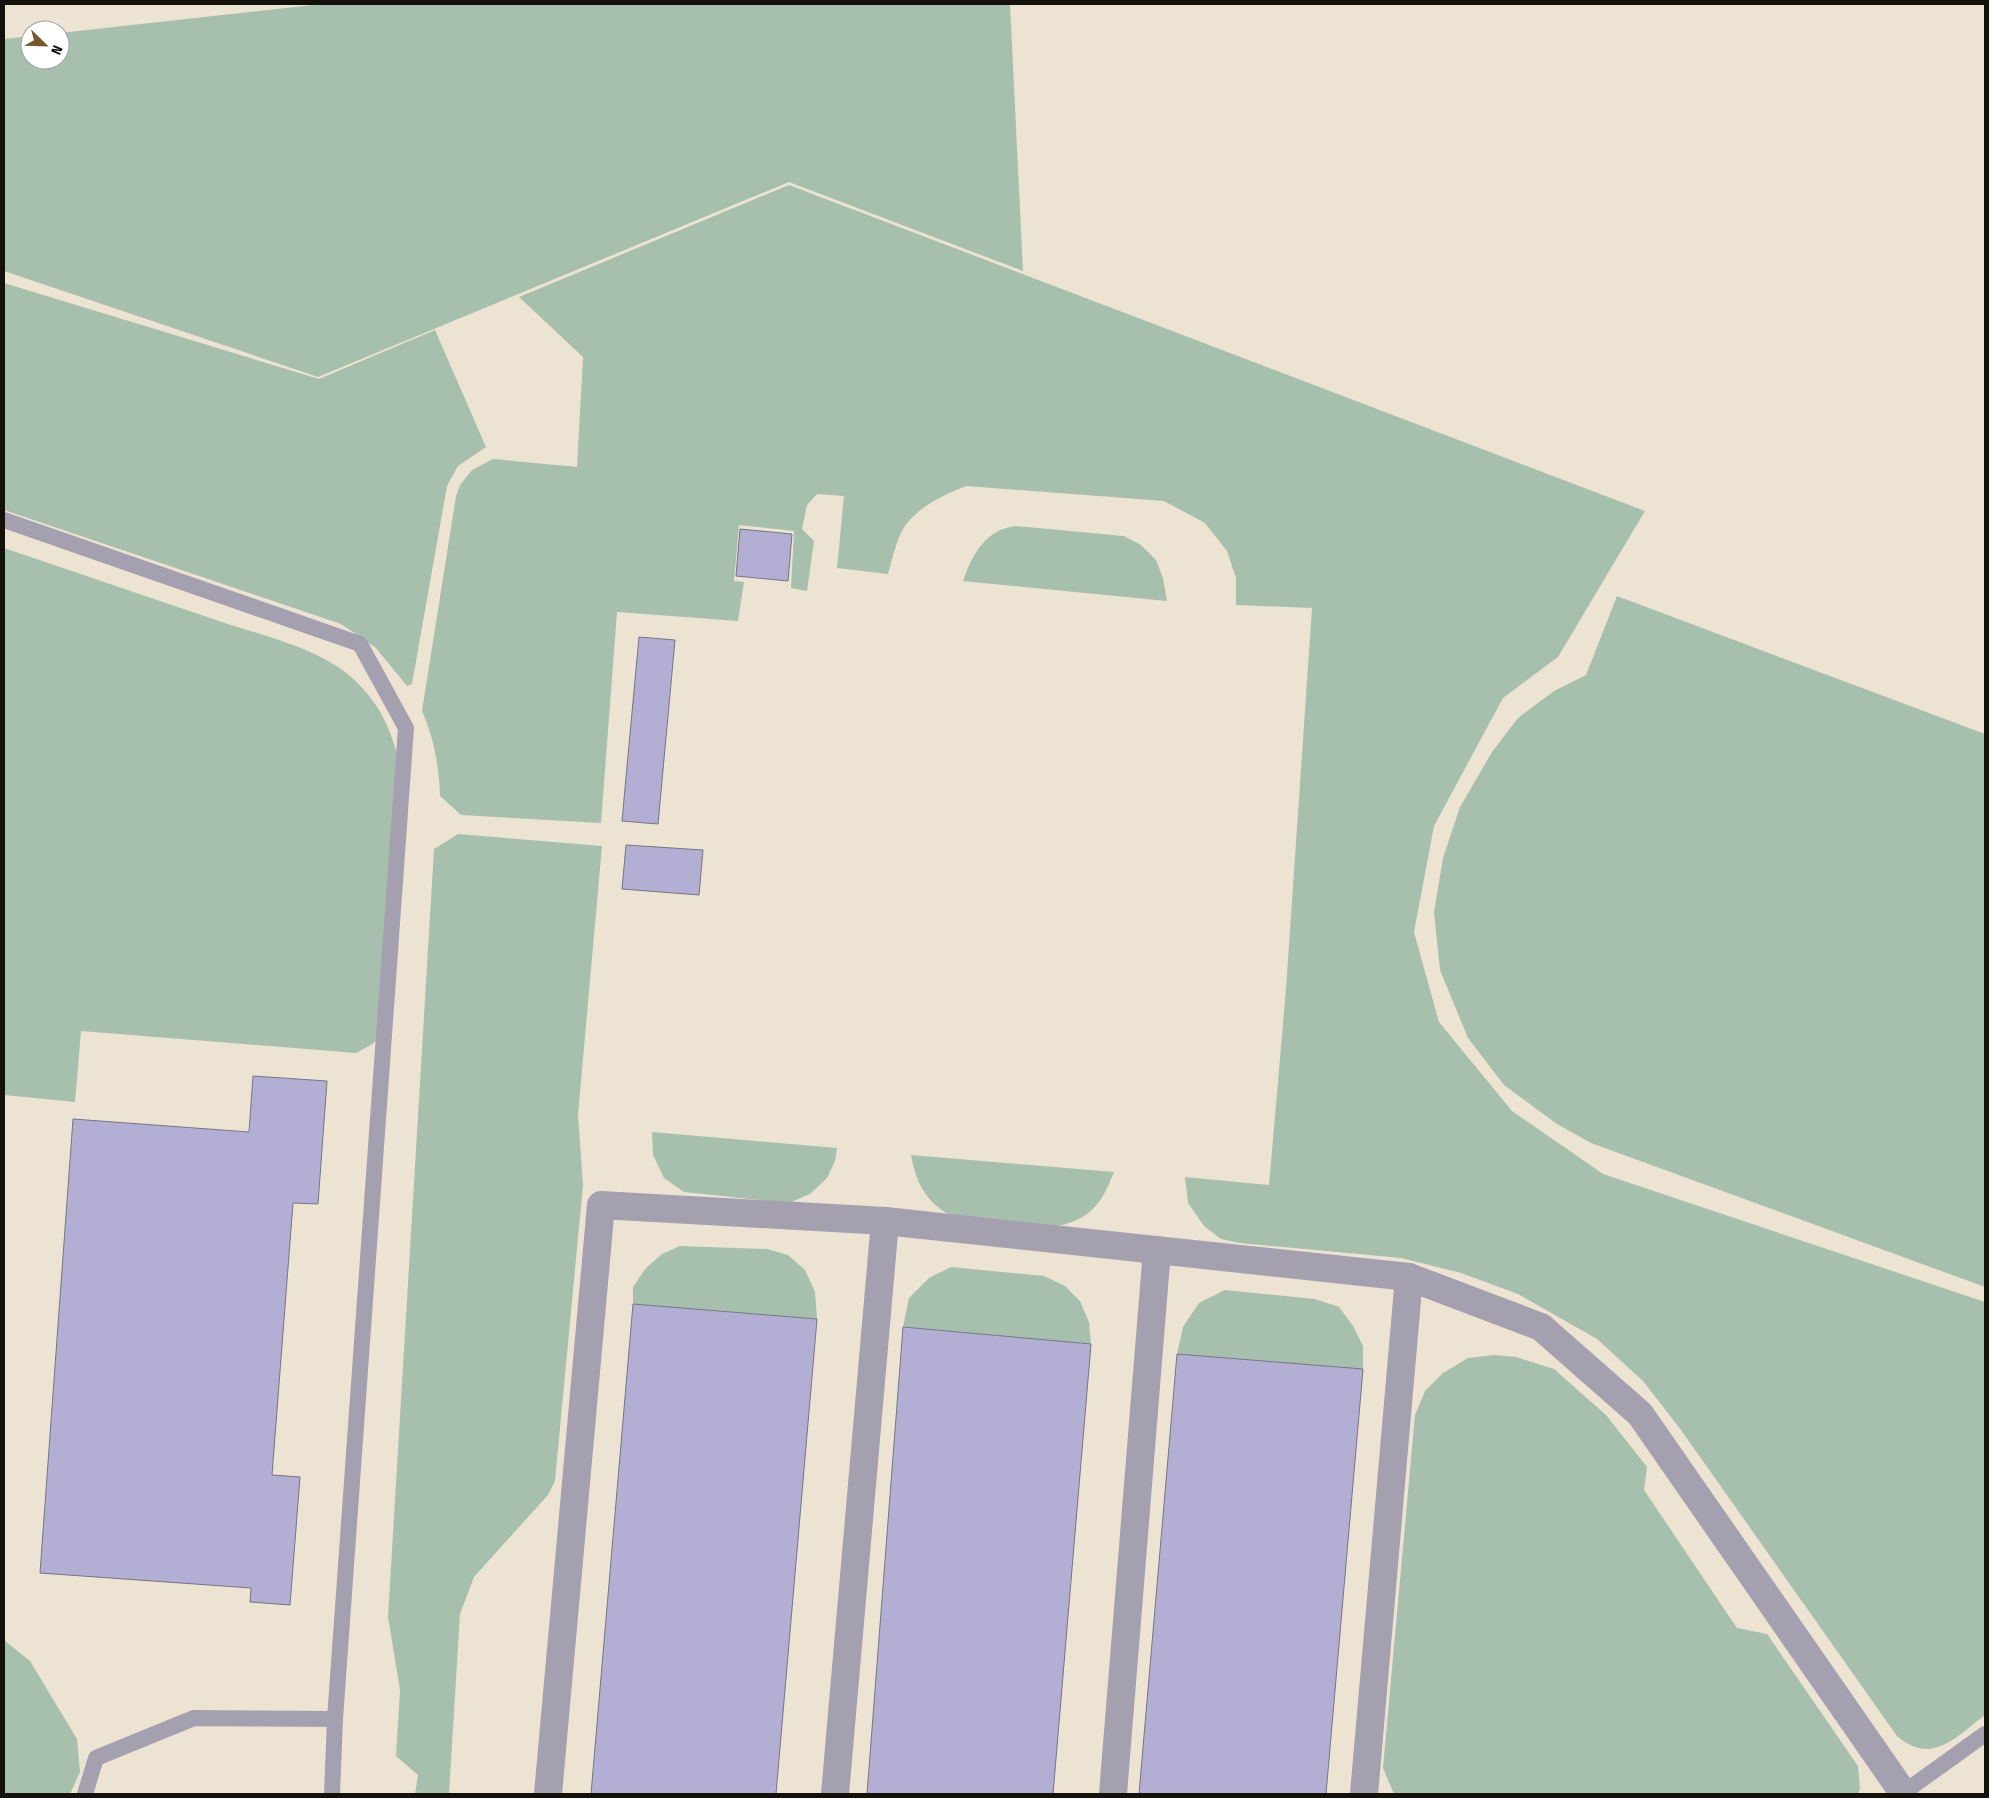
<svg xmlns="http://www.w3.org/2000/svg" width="1989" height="1798" viewBox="0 0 1989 1798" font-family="'Fira Sans Condensed',sans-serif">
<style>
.green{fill:#a7c0ad}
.building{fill:#b3afd4;stroke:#767485}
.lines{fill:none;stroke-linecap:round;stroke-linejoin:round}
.service{stroke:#a4a0b0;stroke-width:16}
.minor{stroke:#a4a0b0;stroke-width:28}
</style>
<rect width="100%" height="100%" fill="#ede3d2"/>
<g class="green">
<polygon points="322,4 1010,4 1023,271 789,182 318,377 4,271 4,39 30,36 30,60 60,60 60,33"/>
<path d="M789,185L1645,511L1558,657L1503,698L1434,826L1414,932L1439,1022L1512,1111L1603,1174L1985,1302V1715C1956,1737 1932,1766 1897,1736L1681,1430L1643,1381L1597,1339L1518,1294L1461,1273L1401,1258L1240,1243L1221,1239L1204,1226L1188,1203L1185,1177L1269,1185L1286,989L1312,608L1236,605V578L1227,551L1205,523L1164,501L966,486C939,497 908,511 898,540C894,551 891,563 888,574L837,568L844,496L817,494L807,505L802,529L814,541L807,591L791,588L794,531L739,525L734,581L744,582L738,621L617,612L601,823L461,815L440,796C439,766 434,738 422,711L456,496L460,485L472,470L493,459L577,467L583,357L519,297Z"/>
<polygon points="4,283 319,379 435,330 486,447 458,466 447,486 412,684 407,686 375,647 341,624 4,510"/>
<path d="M1015,526L1124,536L1141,545L1156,560L1163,578L1167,601L963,581C972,555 985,530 1015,526Z"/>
<path d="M4,548C76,572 147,597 219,621C260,635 319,648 351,677C380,703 390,727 400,764L381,1037L371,1045L356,1053L81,1031L75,1102L4,1095Z"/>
<polygon points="1617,596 1985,734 1985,1287 1591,1143 1557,1124 1504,1085 1468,1038 1440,970 1434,912 1443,858 1460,807 1492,752 1518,718 1554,691 1586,675"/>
<polygon points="458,834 602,846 578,1115 583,1185 555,1481 548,1495 474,1577 460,1614 449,1794 415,1794 418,1775 396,1756 400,1690 388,1617 434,849"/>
<polygon points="652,1132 837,1148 835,1161 827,1178 810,1194 789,1203 684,1192 664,1178 653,1155"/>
<path d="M911,1155L1114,1172C1107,1189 1101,1205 1084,1216C1078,1220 1063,1226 1055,1226C1044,1226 955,1217 948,1214C924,1200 916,1181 911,1155Z"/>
<polygon points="680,1246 767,1249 788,1255 805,1270 815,1292 817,1319 633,1304 633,1287 646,1268 662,1254"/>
<polygon points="951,1267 1044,1276 1065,1286 1080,1301 1089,1322 1091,1344 903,1327 909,1298 929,1278"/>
<polygon points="1225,1290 1315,1299 1339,1307 1353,1326 1363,1346 1363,1369 1177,1354 1183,1327 1199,1303"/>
<polygon points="1494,1355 1516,1357 1554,1369 1606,1415 1647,1467 1644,1490 1737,1628 1767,1634 1858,1766 1860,1789 1858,1794 1394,1794 1383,1768 1415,1415 1425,1391 1443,1373 1468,1358"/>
<polygon points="4,1640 30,1661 77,1739 80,1772 70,1794 4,1794"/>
</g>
<g class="building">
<polygon points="740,529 792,534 788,581 736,576"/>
<polygon points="639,637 675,640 658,824 622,821"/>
<polygon points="626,845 703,850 699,895 622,889"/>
<polygon points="253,1076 327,1081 318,1204 293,1203 272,1475 300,1477 290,1605 250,1602 251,1588 40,1573 73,1119 249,1132"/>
<polygon points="633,1304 817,1319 776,1794 591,1794"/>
<polygon points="903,1327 1091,1344 1053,1794 867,1794"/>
<polygon points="1177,1354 1363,1369 1326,1794 1139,1794"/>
</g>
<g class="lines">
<g class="service">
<polyline points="4,520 360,644 406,728 335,1719 332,1794"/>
<polyline points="1903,1793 1985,1734"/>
<polyline points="85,1794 96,1758 194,1718 335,1719"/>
</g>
<g class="minor">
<polyline points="548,1794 601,1205 885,1221 1409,1277 1541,1327 1640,1414 1904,1794"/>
<polyline points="835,1794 885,1221"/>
<polyline points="1113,1794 1157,1250"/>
<polyline points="1364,1794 1409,1277"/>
</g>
</g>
<rect width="1989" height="1798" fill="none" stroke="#14110b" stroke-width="10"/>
<g transform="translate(45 45) rotate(113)"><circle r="24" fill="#ffffff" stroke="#a1a09d"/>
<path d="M0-4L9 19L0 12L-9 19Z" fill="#77582d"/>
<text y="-8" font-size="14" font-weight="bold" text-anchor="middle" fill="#14110b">N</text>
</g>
</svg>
